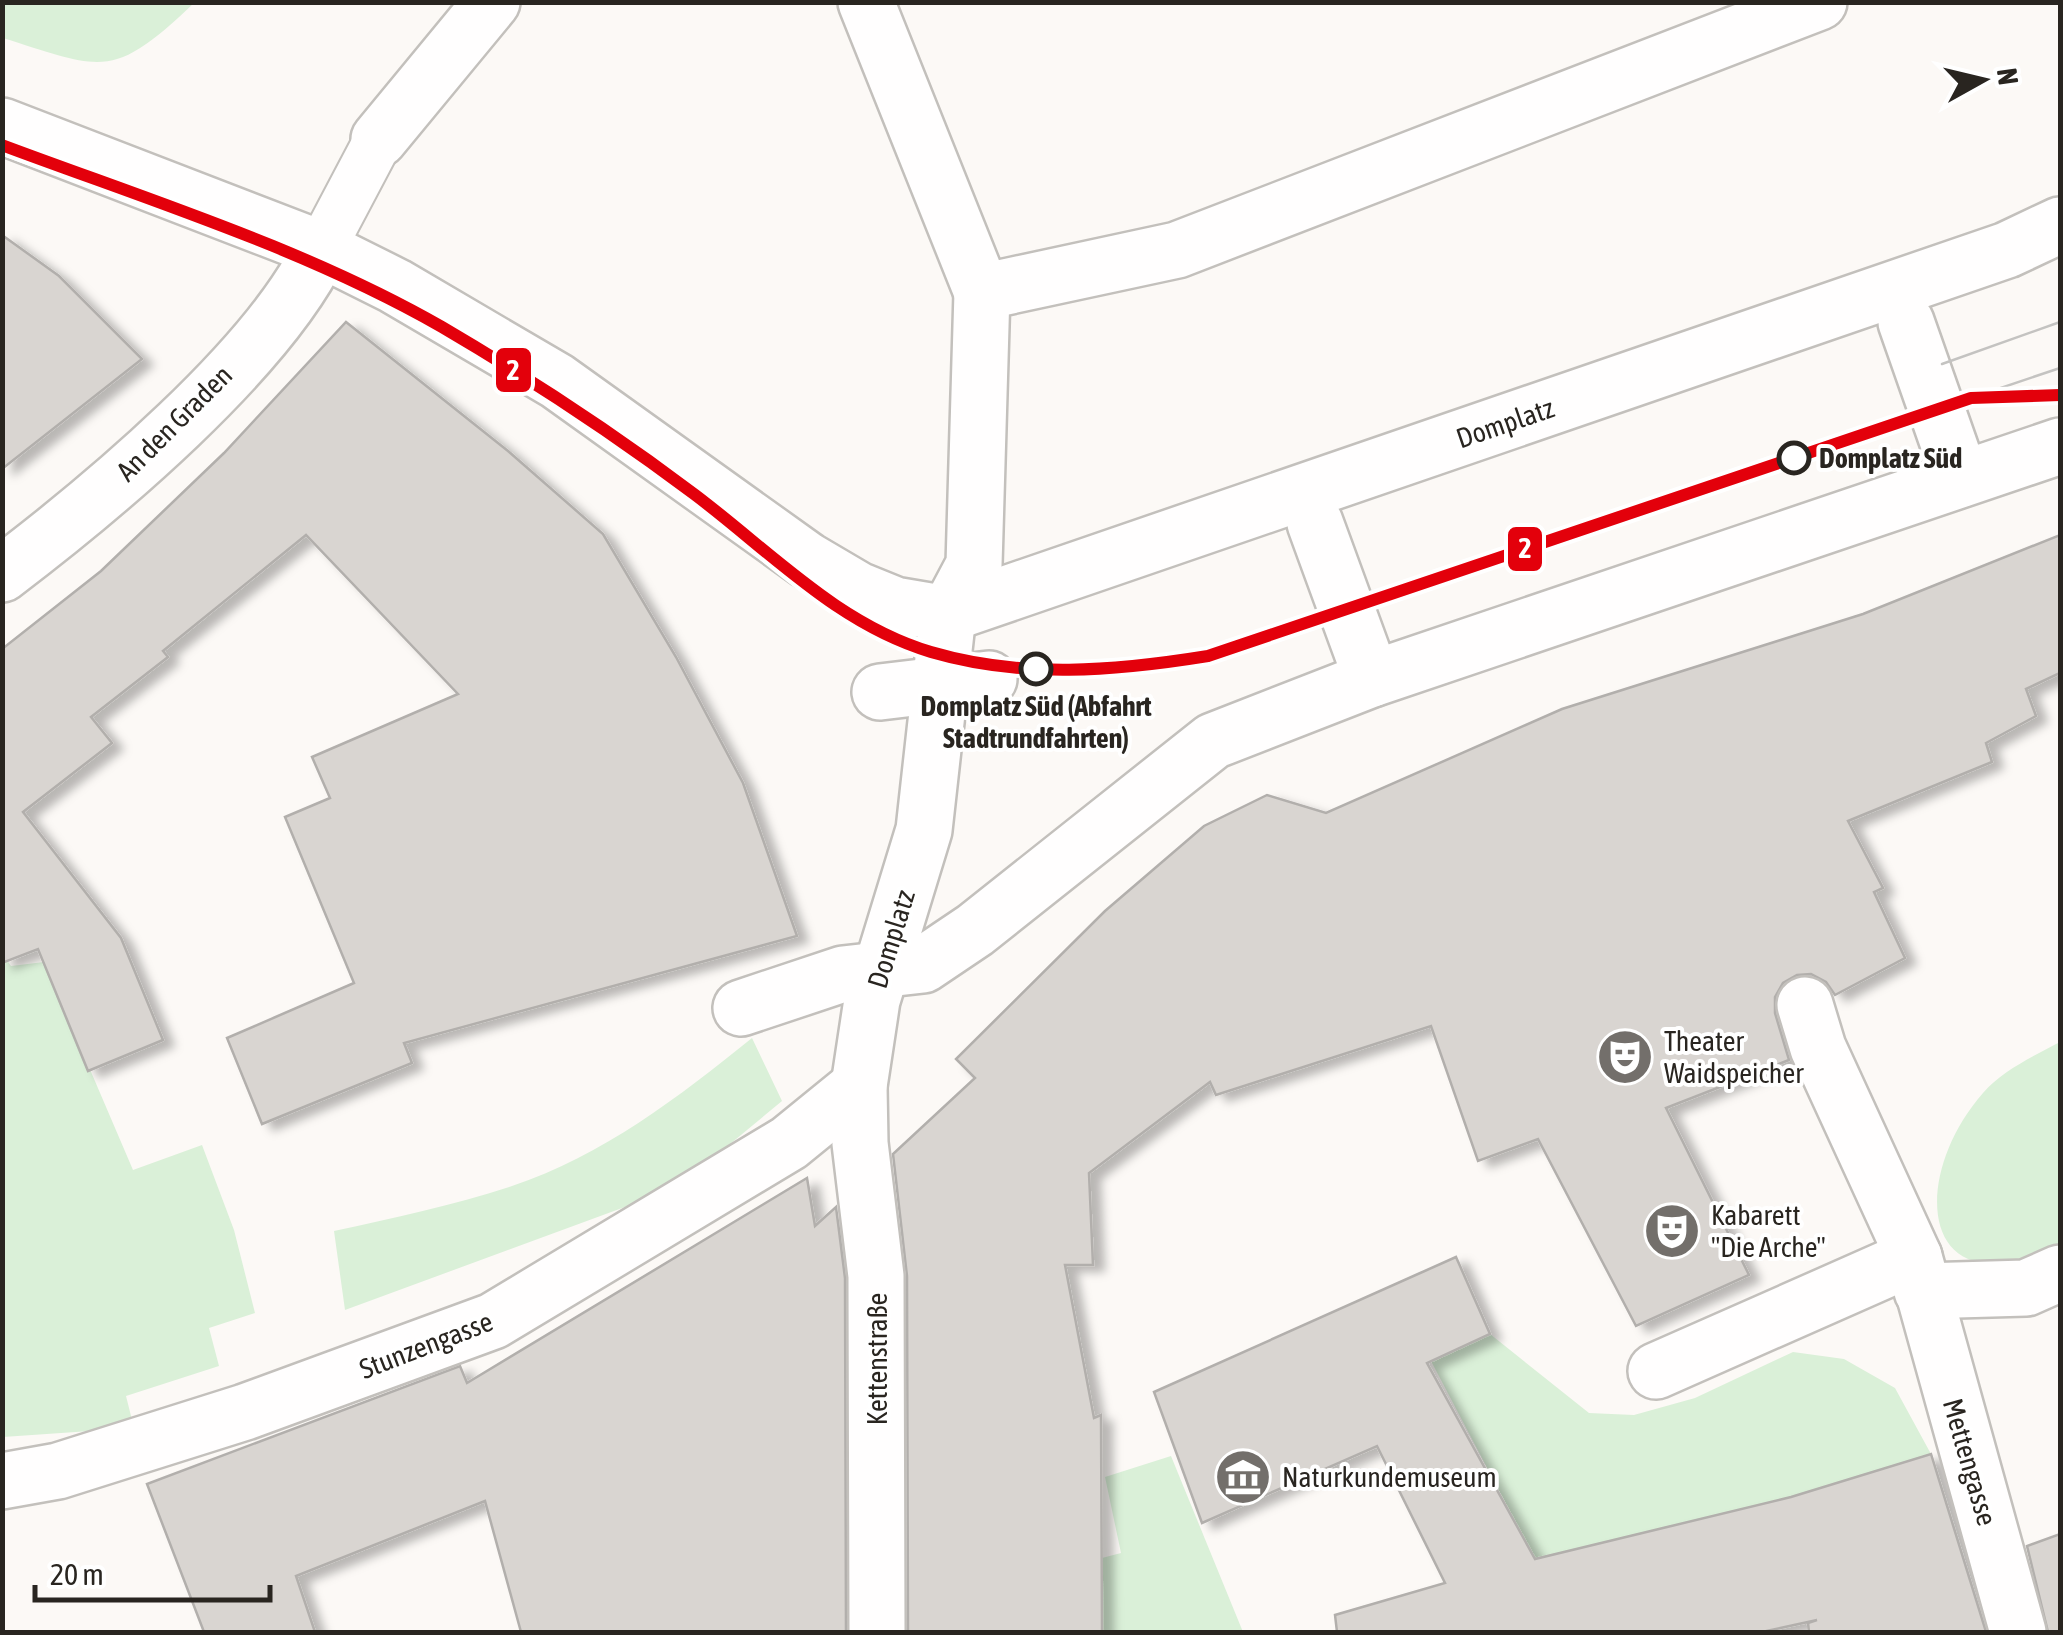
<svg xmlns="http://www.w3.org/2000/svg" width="2063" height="1635" viewBox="0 0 2063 1635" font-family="'Asap Condensed',sans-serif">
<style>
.green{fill:#daf0d8}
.building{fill:#d9d5d1;stroke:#b2afac;stroke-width:2.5;filter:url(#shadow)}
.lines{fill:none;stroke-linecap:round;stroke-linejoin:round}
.lane-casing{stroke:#c3c0bc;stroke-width:52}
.street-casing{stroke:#c3c0bc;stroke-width:60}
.lane{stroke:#fffefe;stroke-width:48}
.street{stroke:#fffefe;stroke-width:55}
.tram{stroke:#c4c3c1;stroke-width:2.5}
.tram-1-casing{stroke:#fff;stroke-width:20}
.tram-1{stroke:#e3000b;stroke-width:12}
.stop-dot{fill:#fff;stroke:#292520;stroke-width:5}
.labels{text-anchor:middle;stroke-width:8;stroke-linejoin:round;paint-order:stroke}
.street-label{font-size:28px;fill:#292520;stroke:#fff}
.stop-label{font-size:28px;font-weight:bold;fill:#292520;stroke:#fff;text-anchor:start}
.poi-label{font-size:28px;fill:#292520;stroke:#fff;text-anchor:start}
.line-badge{stroke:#fff;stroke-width:4}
.badge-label{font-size:28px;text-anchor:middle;font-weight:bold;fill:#fff}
</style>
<defs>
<filter id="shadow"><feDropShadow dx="11" dy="6" stdDeviation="5" flood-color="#0004"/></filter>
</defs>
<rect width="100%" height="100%" fill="#fcf9f6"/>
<g class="green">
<path d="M3,2H194V3C113,80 104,70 3,38Z"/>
<polygon points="2,953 11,966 44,962 133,1170 202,1145 234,1230 255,1313 209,1328 219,1366 126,1396 134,1428 3,1437"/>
<path d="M752,1038L782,1101L724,1149L633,1204L345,1310L334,1231C394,1218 454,1205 512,1186C602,1156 679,1097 752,1038Z"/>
<path d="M2060,1042V1243C1922,1315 1906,1181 1983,1093C2003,1070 2034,1056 2060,1042Z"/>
<polygon points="1490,1334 1589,1413 1634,1415 1695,1398 1793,1352 1844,1359 1895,1388 1931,1454 1791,1497 1535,1559 1431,1361"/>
<polygon points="1171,1456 1243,1632 1102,1632 1102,1558 1121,1553 1105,1477"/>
</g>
<g class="building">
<polygon points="2,235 59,276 142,359 2,469"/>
<polygon points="346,322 508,451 603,534 676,657 743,783 797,936 404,1043 412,1063 262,1124 227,1038 354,983 285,817 330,798 312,757 458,694 306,535 163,651 168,657 91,717 112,743 23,812 121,938 163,1040 88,1071 38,949 2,963 2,649 101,571 224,453"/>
<polygon points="2060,535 2060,673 2026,689 2036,716 1986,743 1992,762 1848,821 1883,888 1874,892 1905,958 1835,995 1826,982 1811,974 1797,975 1783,983 1775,997 1775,1013 1789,1060 1666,1108 1749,1275 1636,1326 1538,1139 1478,1161 1431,1026 1216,1095 1210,1082 1089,1173 1093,1265 1065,1265 1094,1418 1101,1415 1102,1632 908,1632 907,1276 893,1154 975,1078 956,1059 1105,911 1204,826 1267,795 1326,813 1562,709 1863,614"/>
<polygon points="807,1178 815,1226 836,1207 845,1278 846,1632 521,1632 485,1501 296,1576 315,1632 204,1632 147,1484 460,1366 467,1383"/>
<polygon points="1456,1257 1490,1334 1427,1363 1535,1559 1791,1497 1931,1454 1986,1632 1809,1632 1808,1623 1817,1620 1762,1632 1337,1632 1335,1615 1445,1583 1377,1446 1202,1523 1154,1392"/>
<polygon points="2060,1534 2060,1632 2048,1632 2027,1546"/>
</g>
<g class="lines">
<g class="lane-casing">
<polyline id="lane" points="321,249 379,139"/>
</g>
<g class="street-casing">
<g id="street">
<polyline points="866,2 982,292"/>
<polyline points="2,126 321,249 395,286 557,381 807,560 858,590 895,605 948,614 2007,250 2060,225"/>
<polyline points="379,139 492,2"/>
<polyline points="1906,322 1961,479"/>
<polyline points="1315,523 1372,679"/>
<path d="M2,574C101,499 268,360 321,249"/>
<polyline points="880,692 989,679"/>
<polyline points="1805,1005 1818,1048 1914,1257 2018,1632"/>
<polyline points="741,1008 843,974 923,965 975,930 1213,741 1372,679 2060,446"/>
<polyline points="1922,1291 2026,1288 2060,1273"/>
<polyline points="1656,1371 1914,1257"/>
<polyline points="2,1481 58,1471 245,1412 493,1321 789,1143 859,1086"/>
<polyline points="877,1632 876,1276 860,1143 859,1086 872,1000 924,830 948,614 974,565 982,292 1177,250 1819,2"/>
</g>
</g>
<use href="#lane" class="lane"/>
<use href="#street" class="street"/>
<g class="tram">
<polyline points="1942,364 2060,322"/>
<polyline points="1971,398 2060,368"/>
</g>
<g class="tram-1-casing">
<path id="tram-1" d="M2,145C149,200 306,249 442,327C529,378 613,433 694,494C770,551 837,624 931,652C1023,679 1115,671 1208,656L1971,398L2060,395"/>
</g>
<use href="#tram-1" class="tram-1"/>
</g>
<defs>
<g id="theatre-disc" transform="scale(2.875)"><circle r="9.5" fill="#736f6b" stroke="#fff"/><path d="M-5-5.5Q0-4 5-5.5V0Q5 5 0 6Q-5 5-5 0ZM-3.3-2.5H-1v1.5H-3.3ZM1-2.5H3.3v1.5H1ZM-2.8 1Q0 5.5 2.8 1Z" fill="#fff"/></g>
<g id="museum-disc" transform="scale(2.875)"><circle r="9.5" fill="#736f6b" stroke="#fff"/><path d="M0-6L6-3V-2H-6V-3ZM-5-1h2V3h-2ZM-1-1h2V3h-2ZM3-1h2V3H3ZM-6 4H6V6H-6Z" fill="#fff"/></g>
</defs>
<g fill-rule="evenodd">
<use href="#theatre-disc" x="1625" y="1057"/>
<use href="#theatre-disc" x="1672" y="1231"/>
<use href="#museum-disc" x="1243" y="1477"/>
</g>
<g class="stop-dot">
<circle cx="1794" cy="458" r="15"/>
<circle cx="1036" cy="669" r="15"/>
</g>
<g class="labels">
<g class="street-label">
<text transform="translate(174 423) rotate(-45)" y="10">An den Graden</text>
<text transform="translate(1505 423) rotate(-19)" y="10">Domplatz</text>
<text transform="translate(891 939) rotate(-73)" y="10">Domplatz</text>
<text transform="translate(426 1345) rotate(-21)" y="10">Stunzengasse</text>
<text transform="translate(877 1359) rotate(-90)" y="10">Kettenstraße</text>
<text transform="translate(1970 1462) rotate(74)" y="10">Mettengasse</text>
</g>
<g class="stop-label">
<text x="1819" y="468">Domplatz Süd</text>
<text x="1036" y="716" text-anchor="middle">Domplatz Süd (Abfahrt<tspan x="1036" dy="32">Stadtrundfahrten)</tspan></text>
</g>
<g class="poi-label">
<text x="1664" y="1051">Theater<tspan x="1664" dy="32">Waidspeicher</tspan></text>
<text x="1711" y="1225">Kabarett<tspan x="1711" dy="32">"Die Arche"</tspan></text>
<text x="1282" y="1487">Naturkundemuseum</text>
</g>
</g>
<g class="line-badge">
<rect x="494" y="346" width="39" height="48" rx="10" fill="#e3000b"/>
<rect x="1506" y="525" width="38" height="48" rx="10" fill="#e3000b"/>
</g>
<g class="badge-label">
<text x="513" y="380">2</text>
<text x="1525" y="558">2</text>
</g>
<rect width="2063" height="1635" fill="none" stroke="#292520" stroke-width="10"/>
<g transform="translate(1983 80) rotate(82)" stroke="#ffffff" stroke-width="8" paint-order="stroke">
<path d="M0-8L18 38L0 25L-18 38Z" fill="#292520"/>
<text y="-15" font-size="28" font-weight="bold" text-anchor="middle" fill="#292520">N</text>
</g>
<path d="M35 1585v15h235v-15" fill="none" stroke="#292520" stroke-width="5"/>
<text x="50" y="1585" font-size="30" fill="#292520" stroke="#ffffff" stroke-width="8" paint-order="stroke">20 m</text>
</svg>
